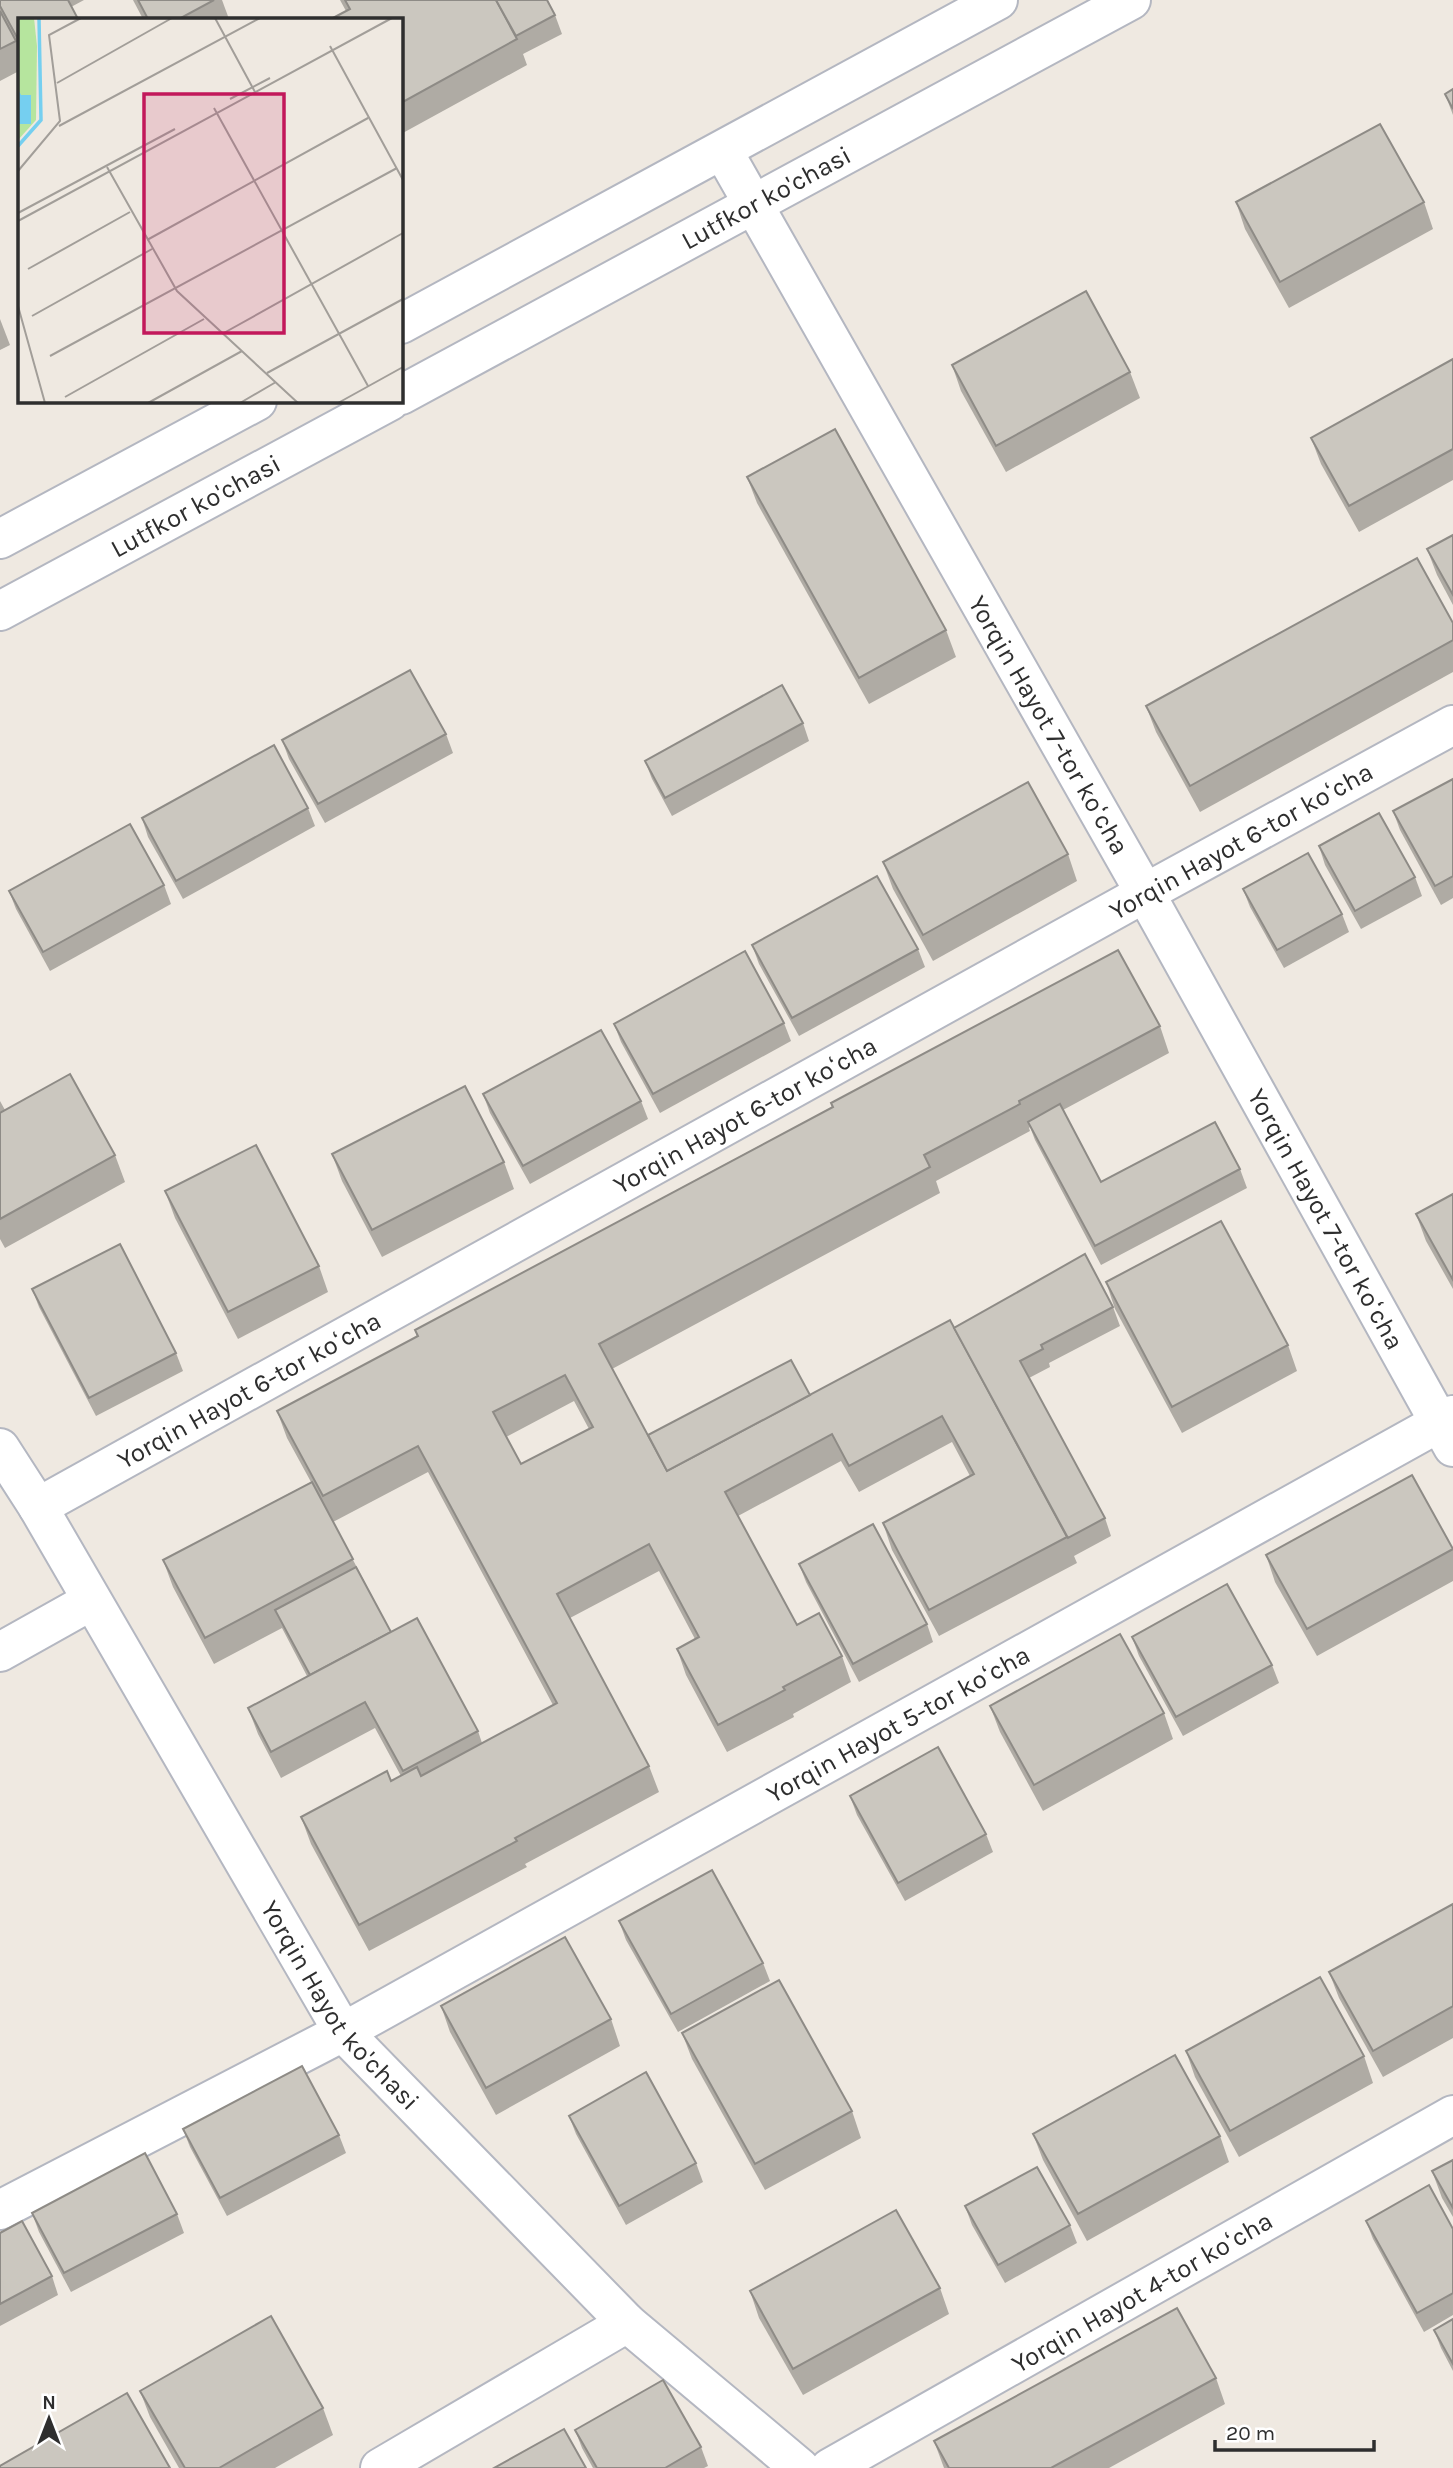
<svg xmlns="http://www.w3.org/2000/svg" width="1453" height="2468" viewBox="0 0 1453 2468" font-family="Karla,sans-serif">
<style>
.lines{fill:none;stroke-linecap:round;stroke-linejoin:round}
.street-casing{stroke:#b4b7c1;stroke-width:42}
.secondary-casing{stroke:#b4b7c1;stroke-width:42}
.street{stroke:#fff;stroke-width:38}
.secondary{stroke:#fff;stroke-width:38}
.wall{fill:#afaba4;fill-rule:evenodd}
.building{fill:#cbc7bf;stroke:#8e8b86;stroke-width:2;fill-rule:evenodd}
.labels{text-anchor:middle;stroke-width:5;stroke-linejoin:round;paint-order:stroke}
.street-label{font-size:26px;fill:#2e2e2e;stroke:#fff}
.inset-river{fill:none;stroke:#75cff0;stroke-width:3.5}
.inset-road{fill:none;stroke:#a29e99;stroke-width:2}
.view{fill:#c2185b;fill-opacity:0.15;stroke:#c2185b;stroke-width:3.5}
.inset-edge{fill:none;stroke:#2e2e2e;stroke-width:3.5}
</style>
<rect width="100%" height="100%" fill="#efe9e1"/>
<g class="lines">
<g class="street-casing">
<g id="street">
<polyline points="723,151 1145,893 1453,1447"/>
<path id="s1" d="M0,1448L38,1507L343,2032L627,2323L800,2468"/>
<polyline points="38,1507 1145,893 1453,725"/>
<polyline points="0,1652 91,1601"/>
<polyline points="0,2210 343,2032 1453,1415"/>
<polyline points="380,2468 627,2323"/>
<polyline points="830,2468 1453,2115"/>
</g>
</g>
<g class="secondary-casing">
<g id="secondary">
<polyline points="401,324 998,0"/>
<path id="s2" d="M401,395L1131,0"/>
<polyline points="0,539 257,401"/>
<path id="s3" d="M0,611L390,401"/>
</g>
</g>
<use href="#street" class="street"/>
<use href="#secondary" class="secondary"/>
</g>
<g class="wall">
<polygon points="0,0 84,0 71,7 19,19 19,71 0,81"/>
<polygon points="133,0 222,0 229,19 143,19"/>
<polygon points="340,0 547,0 555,15 562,34 523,54 527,65 401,134 401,19 346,11"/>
<polygon points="1453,89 1453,115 1445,94"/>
<polygon points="1236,202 1424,202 1433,229 1289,308 1245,229"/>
<polygon points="0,319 10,345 0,350"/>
<polygon points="1453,359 1453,480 1359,532 1321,464 1311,438"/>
<polygon points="952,365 1130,372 1140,398 1006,472 961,391"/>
<polygon points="747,477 946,630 956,657 869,704 757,503"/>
<polygon points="1453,535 1453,605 1437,575 1427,549"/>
<polygon points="1453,623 1453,672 1200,812 1156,732 1146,706"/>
<polygon points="803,723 809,741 672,816 652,779 645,761"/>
<polygon points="446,734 453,753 325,823 289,759 282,740"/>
<polygon points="1453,779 1453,898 1441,905 1400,830 1393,811"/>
<polygon points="308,808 315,826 183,899 148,837 142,818"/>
<polygon points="1319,846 1415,877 1422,896 1361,929 1325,865"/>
<polygon points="1068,854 1077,881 933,961 893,889 883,862"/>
<polygon points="164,885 171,904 50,971 16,909 9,891"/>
<polygon points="1243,889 1342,914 1349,932 1284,968 1250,907"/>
<polygon points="752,945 918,949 925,967 799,1036 759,964"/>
<polygon points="784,1023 791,1041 660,1113 621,1042 614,1024"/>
<path d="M1160,1026L1169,1053L1063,1110L1101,1182L1240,1169L1247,1188L1101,1265L1035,1140L1030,1127L1029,1128L1030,1131L936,1181L940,1193L612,1369L648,1435L810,1395L954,1328L1113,1307L1120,1326L1049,1363L1050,1367L1029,1378L1105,1518L1111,1536L1074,1556L1077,1563L939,1636L892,1550L883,1523L970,1476L952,1442L859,1492L841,1461L738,1516L797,1625L842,1656L851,1682L793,1714L794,1717L727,1752L686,1675L677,1649L695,1639L659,1571L570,1618L649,1766L659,1792L525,1864L527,1867L369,1951L311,1844L301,1817L391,1781L401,1776L375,1728L281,1778L258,1734L248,1708L307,1676L282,1628L214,1664L173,1587L163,1560L311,1482L287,1438L277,1411L417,1337L415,1330L832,1107L831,1103ZM574,1401L589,1429L521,1464L506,1437ZM428,1472L553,1705L482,1743L478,1731L391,1632L333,1522Z"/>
<polygon points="483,1094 641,1101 648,1119 530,1184 490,1113"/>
<polygon points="0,1101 5,1110 115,1155 125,1182 5,1248 0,1239"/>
<polygon points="332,1154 504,1162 514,1189 382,1257 342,1181"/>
<polygon points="165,1191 319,1266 328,1292 238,1339 175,1218"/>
<polygon points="1453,1194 1453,1289 1426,1241 1416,1214"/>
<polygon points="1106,1282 1288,1345 1297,1371 1182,1433 1115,1309"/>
<polygon points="32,1289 176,1353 183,1371 96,1416 39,1307"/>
<polygon points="1453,1549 1453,1581 1317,1656 1275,1582 1266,1555"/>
<polygon points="799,1564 927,1624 933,1642 859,1682 806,1582"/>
<polygon points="1132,1637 1272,1665 1279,1683 1183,1736 1139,1656"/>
<polygon points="990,1706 1164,1713 1173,1739 1043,1811 1000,1732"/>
<polygon points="850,1796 986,1834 993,1852 905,1901 857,1815"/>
<polygon points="1453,1904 1453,2038 1383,2077 1339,1998 1329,1972"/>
<polygon points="619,1921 763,1963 770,1981 678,2032 626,1940"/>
<polygon points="441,2006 611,2019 620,2046 496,2115 450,2032"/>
<polygon points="682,2033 852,2111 861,2138 765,2190 692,2059"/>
<polygon points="1186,2051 1364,2056 1373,2083 1239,2157 1195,2077"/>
<polygon points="569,2116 696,2163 703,2182 626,2225 576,2134"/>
<polygon points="183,2129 339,2135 346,2153 227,2216 190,2147"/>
<polygon points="1033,2134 1220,2136 1229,2162 1087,2241 1043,2160"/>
<polygon points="1453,2160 1453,2217 1442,2198 1432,2171"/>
<polygon points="965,2206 1070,2225 1077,2243 1005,2283 972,2225"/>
<polygon points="32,2213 177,2214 184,2233 71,2292 39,2232"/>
<polygon points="1366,2221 1453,2229 1453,2315 1424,2332 1373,2239"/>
<polygon points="0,2233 52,2276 58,2295 0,2326"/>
<polygon points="940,2288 949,2314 803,2395 759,2318 750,2291"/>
<polygon points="1453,2319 1453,2371 1441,2348 1434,2330"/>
<polygon points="1216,2378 1225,2404 1109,2468 944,2468 934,2441"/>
<polygon points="140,2391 323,2408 333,2435 275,2468 179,2468 150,2417"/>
<polygon points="575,2430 701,2447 708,2466 704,2468 593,2468 582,2448"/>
</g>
<g class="building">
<polygon points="0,0 68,0 78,19 19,19 19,41 0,6"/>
<polygon points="138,0 214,0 179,19 148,19"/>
<polygon points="345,0 496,0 517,39 401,103 401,19 331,19 350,9"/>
<polygon points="496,0 547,0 555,15 516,36"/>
<polygon points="0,11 16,41 0,49"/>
<polygon points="1453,89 1453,109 1445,94"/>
<polygon points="1380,124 1424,202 1280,282 1236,202"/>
<polygon points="1086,291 1130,372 996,446 952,365"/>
<polygon points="1453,359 1453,449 1349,506 1311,438"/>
<polygon points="835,429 946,630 859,678 747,477"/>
<polygon points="1453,535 1453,595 1427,549"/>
<polygon points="1417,558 1453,623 1453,640 1190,786 1146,706"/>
<polygon points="410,670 446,734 318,804 282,740"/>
<polygon points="782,685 803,723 665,798 645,761"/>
<polygon points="274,745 308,808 176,881 142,818"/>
<polygon points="1453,779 1453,876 1435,886 1393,811"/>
<polygon points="1028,782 1068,854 923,935 883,862"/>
<polygon points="1379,813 1415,877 1355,911 1319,846"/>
<polygon points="130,824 164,885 43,952 9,891"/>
<polygon points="1308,853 1342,914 1277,950 1243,889"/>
<polygon points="877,876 918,949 792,1018 752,945"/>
<path d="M1118,950L1160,1026L1019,1101L1020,1104L924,1155L930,1167L599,1344L667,1471L950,1320L1067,1537L929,1610L883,1523L974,1474L942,1416L849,1466L832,1434L725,1492L797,1625L819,1613L842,1656L783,1687L785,1690L718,1725L677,1649L699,1637L649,1544L557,1594L649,1766L515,1838L517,1841L359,1925L301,1817L387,1771L391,1781L417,1767L421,1776L557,1703L418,1446L323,1496L277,1411L418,1336L415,1330L833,1107L831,1103ZM565,1375L593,1427L521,1464L493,1412Z"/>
<polygon points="745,951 784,1023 653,1094 614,1024"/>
<polygon points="601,1030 641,1101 523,1166 483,1094"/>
<polygon points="70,1074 115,1155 0,1219 0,1113"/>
<polygon points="465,1086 504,1162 372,1230 332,1154"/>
<polygon points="1060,1104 1101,1182 1215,1122 1240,1169 1095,1246 1028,1122"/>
<polygon points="256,1145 319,1266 228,1312 165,1191"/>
<polygon points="1453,1194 1453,1280 1416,1214"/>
<polygon points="1221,1221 1288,1345 1172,1407 1106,1282"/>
<polygon points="120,1244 176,1353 89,1398 32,1289"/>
<polygon points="1085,1254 1113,1307 1041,1345 1043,1349 1020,1361 1105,1518 1068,1538 954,1328"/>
<polygon points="791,1360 810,1395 667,1471 648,1435"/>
<polygon points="1412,1475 1453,1549 1307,1629 1266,1555"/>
<polygon points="312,1482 353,1559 205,1638 163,1560"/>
<polygon points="873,1524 927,1624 853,1664 799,1564"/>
<polygon points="356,1567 391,1632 310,1675 275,1610"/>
<polygon points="1227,1584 1272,1665 1176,1717 1132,1637"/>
<polygon points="417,1618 478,1731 403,1771 365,1702 271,1752 248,1708"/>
<polygon points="1120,1634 1164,1713 1034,1785 990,1706"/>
<polygon points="938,1747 986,1834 898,1883 850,1796"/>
<polygon points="712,1870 763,1963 671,2014 619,1921"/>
<polygon points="1453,1904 1453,2006 1373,2051 1329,1972"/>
<polygon points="565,1937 611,2019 486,2088 441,2006"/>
<polygon points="1320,1977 1364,2056 1230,2131 1186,2051"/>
<polygon points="779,1980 852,2111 755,2164 682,2033"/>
<polygon points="1175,2055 1220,2136 1078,2214 1033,2134"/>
<polygon points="302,2066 339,2135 220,2198 183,2129"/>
<polygon points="646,2072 696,2163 619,2206 569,2116"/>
<polygon points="145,2153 177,2214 64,2273 32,2213"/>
<polygon points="1453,2160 1453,2208 1432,2171"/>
<polygon points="1037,2167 1070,2225 998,2265 965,2206"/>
<polygon points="1429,2185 1453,2229 1453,2293 1417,2313 1366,2221"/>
<polygon points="896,2210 940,2288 793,2369 750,2291"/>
<polygon points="22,2221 52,2276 0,2304 0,2233"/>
<polygon points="1177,2308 1216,2378 1051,2468 949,2468 934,2441"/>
<polygon points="271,2316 323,2408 219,2468 185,2468 140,2391"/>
<polygon points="1453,2319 1453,2364 1434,2330"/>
<polygon points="663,2380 701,2447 665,2468 597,2468 575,2430"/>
<polygon points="127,2393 170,2468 0,2468 0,2466"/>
<polygon points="564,2429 586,2468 494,2468"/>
</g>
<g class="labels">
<g class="street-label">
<text dy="9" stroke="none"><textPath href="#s2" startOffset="415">Lutfkor ko'chasi</textPath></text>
<text dy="9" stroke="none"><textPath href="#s3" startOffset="222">Lutfkor ko'chasi</textPath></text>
<text transform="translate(1049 725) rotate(60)" y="9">Yorqin Hayot 7-tor koʻcha</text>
<text transform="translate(1241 841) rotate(-29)" y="9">Yorqin Hayot 6-tor koʻcha</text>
<text transform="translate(745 1115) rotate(-29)" y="9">Yorqin Hayot 6-tor koʻcha</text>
<text transform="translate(1326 1219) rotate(61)" y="9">Yorqin Hayot 7-tor koʻcha</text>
<text transform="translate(249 1390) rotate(-29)" y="9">Yorqin Hayot 6-tor koʻcha</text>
<text transform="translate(898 1724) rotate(-29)" y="9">Yorqin Hayot 5-tor koʻcha</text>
<text dy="9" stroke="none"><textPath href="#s1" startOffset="654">Yorqin Hayot ko'chasi</textPath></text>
<text transform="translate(1142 2292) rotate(-30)" y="9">Yorqin Hayot 4-tor koʻcha</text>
</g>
</g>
<g transform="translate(18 18)">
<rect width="385" height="385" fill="#efe9e1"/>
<path d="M0,0H16L19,28L18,102L0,122Z" fill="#b6e59e"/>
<path d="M0,71L3,77H13V106H0Z" fill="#75cff0"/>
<path class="inset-river" d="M0,128L23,102L21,0"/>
<path class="inset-road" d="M197,0L237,74M312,28L385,162M39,65L154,0M212,81L252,60M196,90L350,368M41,108L242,0M89,149L159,273L280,385M0,153L42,103L31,17L63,0M0,195L157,111M0,203L374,0M129,222L350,100M10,251L112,194M0,288L27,385M14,298L134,231M204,316L385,215M32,338L379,150M249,355L385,281M47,379L186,301M130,385L224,333M222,385L258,364M320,385L385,349"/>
<path class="view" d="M126,76H266V315H126Z"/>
<rect width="385" height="385" class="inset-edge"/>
</g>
<g transform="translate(49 2419)" stroke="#ffffff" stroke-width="5" paint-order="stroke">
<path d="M0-5L12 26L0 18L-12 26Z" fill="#2e2e2e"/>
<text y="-10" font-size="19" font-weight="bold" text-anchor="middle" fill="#2e2e2e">N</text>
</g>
<path d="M1215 2440v10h159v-10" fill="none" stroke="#2e2e2e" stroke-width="3.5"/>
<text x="1226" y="2440" font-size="21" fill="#2e2e2e" stroke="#ffffff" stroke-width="5" paint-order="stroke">20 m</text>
</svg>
